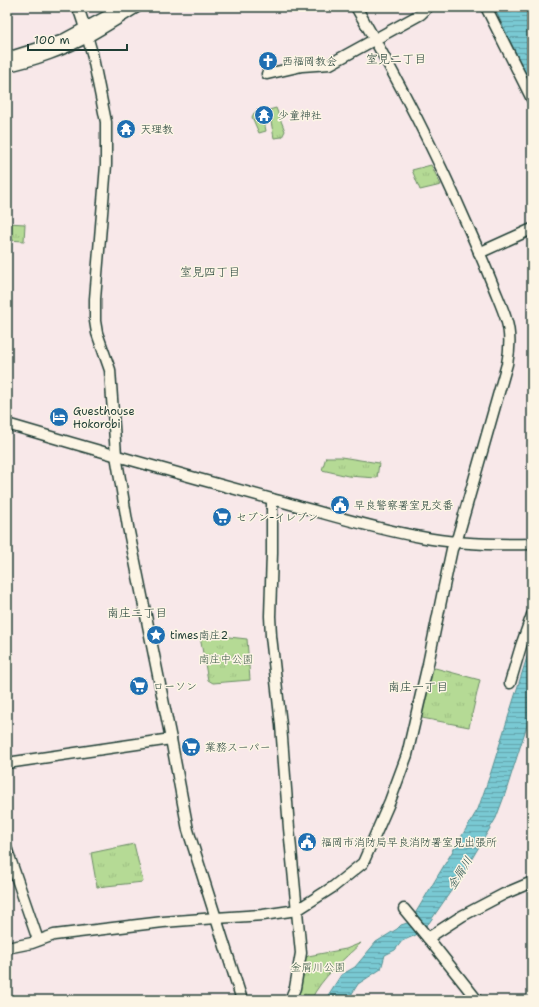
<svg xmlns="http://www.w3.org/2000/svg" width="539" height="1007" viewBox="0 0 539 1007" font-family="'Shantell Sans','Klee One',sans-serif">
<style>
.grass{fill:url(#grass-tufts);stroke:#6a8c64}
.forest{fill:url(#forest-firs);stroke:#6a8c64}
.water{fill:url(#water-rules);stroke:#559193}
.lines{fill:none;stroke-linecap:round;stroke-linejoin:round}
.minor-casing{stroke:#1f3d34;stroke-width:13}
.minor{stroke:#fcf5e5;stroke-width:10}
.labels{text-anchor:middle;stroke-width:3;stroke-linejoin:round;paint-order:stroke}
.poi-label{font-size:11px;fill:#1f3d34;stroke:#fcf5e5;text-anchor:start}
.park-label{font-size:11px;fill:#3d5c47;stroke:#fcf5e5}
.neighbourhood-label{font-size:12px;fill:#1f3d34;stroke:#fcf5e5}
.water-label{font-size:12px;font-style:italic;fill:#315954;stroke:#fcf5e5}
</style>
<defs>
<pattern id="grass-tufts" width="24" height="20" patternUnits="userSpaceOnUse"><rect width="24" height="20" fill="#b5da95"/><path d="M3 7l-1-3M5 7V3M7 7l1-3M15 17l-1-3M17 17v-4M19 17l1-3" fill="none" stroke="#9bbc81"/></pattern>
<pattern id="forest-firs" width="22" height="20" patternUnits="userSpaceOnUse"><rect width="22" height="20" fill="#b5da95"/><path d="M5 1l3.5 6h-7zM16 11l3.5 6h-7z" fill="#9bbc81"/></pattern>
<pattern id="water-rules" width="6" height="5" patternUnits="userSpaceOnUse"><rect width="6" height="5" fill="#79c9d3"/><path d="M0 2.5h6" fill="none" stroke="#63a4ac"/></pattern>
</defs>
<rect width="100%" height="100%" fill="#f8e8e9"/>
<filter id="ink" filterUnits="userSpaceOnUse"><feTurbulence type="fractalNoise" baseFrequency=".025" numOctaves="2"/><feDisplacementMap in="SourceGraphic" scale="8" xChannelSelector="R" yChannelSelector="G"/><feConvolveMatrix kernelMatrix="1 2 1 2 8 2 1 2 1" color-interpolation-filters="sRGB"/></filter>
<g filter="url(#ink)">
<g class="grass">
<polygon points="276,108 285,131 282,137 274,138 269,110"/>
<polygon points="431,165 441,185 420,190 412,170"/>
<polygon points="7,223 25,224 24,241 7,240"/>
<polygon points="326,457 341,457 379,463 377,478 348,476 322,470"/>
<polygon points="202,634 247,639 250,680 213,683 208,680 200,637"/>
<polygon points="435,668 480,680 469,727 422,718 421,716 431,670"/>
<polygon points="134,844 143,882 97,887 91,853"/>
<path d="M361,943C344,959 321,978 311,1000H295L305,968V959L308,956L346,949Z"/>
</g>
<polygon class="forest" points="258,111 259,111 262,121 264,121 266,131 259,133 252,117 254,113"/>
<g class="water">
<polygon points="494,7 532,7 532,87"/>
<polygon points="532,641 532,710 505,794 496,818 464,872 429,923 416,935 402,941 395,950 385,955 381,969 358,984 348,1000 325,1000 341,975 355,967 376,942 397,929 401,925 410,922 478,809 491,772"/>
</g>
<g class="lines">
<g class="minor-casing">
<g id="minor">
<polyline points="77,7 80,13 83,22 92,53 106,122 106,165 95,299 95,321 97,333 110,370 116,455 128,527 171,739 188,830 242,1000"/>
<polyline points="486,7 532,99"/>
<polyline points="7,58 61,41 124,7"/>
<path d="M7,66C33,61 66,49 89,36C105,27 121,17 137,7"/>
<polyline points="267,74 302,66 330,64 421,14 428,7"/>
<polyline points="479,253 532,229"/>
<path d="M7,424C95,450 183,475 272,499C321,512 370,528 421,537C457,544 495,545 532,544"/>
<polyline points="272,499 272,553 270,616 271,636 281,725 289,828 301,953 295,988 290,1000"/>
<polyline points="510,683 521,646 532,615"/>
<polyline points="7,763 171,739"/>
<polyline points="7,850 38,940"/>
<polyline points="404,909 428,938"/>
<path d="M7,948L32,943L54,935L163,922L216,918L263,915L297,910L333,887L363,863L390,801L407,755L428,664L443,591L452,549L458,536L507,364C510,349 511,334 506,319C503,309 498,298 494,288C486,268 478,249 469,229C436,153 398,79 356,7"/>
<polyline points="477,1000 428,938 462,916 504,894 532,882"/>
</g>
</g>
<use href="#minor" class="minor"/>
</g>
</g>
<defs>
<g id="church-disc" transform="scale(1)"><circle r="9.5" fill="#1f6fb2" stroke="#fcf5e5"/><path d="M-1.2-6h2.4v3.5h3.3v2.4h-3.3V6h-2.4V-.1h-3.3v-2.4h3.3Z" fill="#fff"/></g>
<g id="temple-disc" transform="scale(1)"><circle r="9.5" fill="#1f6fb2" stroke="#fcf5e5"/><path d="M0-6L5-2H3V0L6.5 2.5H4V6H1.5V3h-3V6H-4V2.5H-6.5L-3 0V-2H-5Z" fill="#fff"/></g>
<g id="hotel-disc" transform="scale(1)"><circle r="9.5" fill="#1f6fb2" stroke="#fcf5e5"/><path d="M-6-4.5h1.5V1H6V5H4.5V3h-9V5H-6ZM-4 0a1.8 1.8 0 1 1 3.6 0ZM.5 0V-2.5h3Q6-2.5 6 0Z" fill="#fff"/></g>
<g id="civic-disc" transform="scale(1)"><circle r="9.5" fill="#1f6fb2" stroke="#fcf5e5"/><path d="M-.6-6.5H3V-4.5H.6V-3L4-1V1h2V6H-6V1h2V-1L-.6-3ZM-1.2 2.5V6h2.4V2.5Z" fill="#fff"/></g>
<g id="supermarket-disc" transform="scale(1)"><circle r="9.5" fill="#1f6fb2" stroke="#fcf5e5"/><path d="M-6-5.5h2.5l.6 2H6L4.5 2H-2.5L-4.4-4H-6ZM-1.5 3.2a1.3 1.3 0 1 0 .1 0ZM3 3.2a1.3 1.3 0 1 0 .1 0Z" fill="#fff"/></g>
<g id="sight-disc" transform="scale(1)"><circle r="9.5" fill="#1f6fb2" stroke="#fcf5e5"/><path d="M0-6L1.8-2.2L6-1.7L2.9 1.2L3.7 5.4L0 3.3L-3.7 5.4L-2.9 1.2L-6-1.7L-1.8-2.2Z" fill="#fff"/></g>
</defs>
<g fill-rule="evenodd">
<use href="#church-disc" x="268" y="61"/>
<use href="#temple-disc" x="264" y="115"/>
<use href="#temple-disc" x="126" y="129"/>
<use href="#hotel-disc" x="59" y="417"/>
<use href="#civic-disc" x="340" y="505"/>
<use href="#supermarket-disc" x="222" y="517"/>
<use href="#sight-disc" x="156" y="635"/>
<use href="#supermarket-disc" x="139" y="686"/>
<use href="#supermarket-disc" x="191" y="747"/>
<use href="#civic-disc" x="307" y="842"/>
</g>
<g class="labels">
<g class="poi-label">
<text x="282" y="65">西福岡教会</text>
<text x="278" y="119">少童神社</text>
<text x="140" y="133">天理教</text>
<text x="73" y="415">Guesthouse<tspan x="73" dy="13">Hokorobi</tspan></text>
<text x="354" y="509">早良警察署室見交番</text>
<text x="236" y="521">セブン-イレブン</text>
<text x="170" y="639">times南庄2</text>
<text x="153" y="690">ローソン</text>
<text x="205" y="751">業務スーパー</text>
<text x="321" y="846">福岡市消防局早良消防署室見出張所</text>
</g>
<g class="park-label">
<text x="226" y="663">南庄中公園</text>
<text x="318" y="971">金屑川公園</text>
</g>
<g class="neighbourhood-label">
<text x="396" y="63">室見二丁目</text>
<text x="210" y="276">室見四丁目</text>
<text x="137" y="617">南庄二丁目</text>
<text x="418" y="691">南庄一丁目</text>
</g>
<g class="water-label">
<text transform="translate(460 873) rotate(-58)" y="4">金屑川</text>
</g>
</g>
<rect width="539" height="1007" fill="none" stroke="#fcf5e5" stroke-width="24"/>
<rect x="12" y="12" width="515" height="983" fill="none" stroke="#1f3d34" stroke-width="1.5" filter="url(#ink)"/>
<path d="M28 44v6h99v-6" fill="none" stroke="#1f3d34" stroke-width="2"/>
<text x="34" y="44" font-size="12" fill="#1f3d34" stroke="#fcf5e5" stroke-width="3" paint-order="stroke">100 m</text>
</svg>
